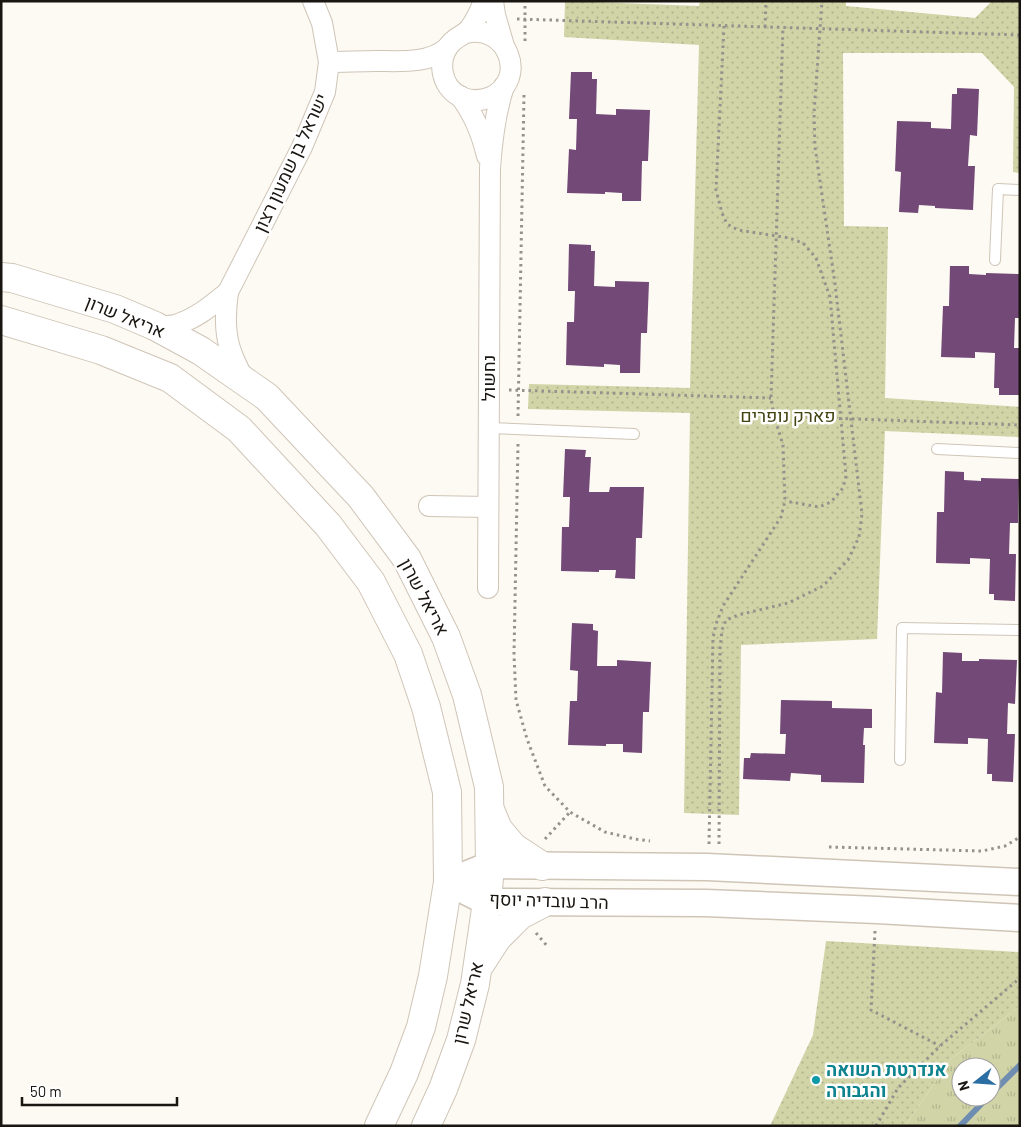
<svg xmlns="http://www.w3.org/2000/svg" width="1021" height="1127" viewBox="0 0 1021 1127" font-family="Barlow,Heebo,sans-serif">
<style>
.grass{fill:url(#grass-tufts);fill-rule:evenodd}
.park{fill:url(#park-dots)}
.lines{fill:none;stroke-linecap:round;stroke-linejoin:round}
.stream{stroke:#6f8db0;stroke-width:6}
.building{fill:#724977}
.service-casing{stroke:#cfc5b7;stroke-width:12}
.minor-casing{stroke:#cfc5b7;stroke-width:22}
.tertiary-casing{stroke:#cfc5b7;stroke-width:29}
.secondary-casing{stroke:#cfc5b7;stroke-width:30}
.path{stroke:#95918c;stroke-width:3;stroke-dasharray:2.5 4;stroke-linecap:butt}
.service{stroke:#fff;stroke-width:10}
.minor{stroke:#fff;stroke-width:20}
.tertiary{stroke:#fff;stroke-width:26}
.secondary{stroke:#fff;stroke-width:28}
.culture-dot{fill:#0f9aa8;stroke:#fff;stroke-width:2}
.labels{text-anchor:middle;stroke-width:5;stroke-linejoin:round;paint-order:stroke}
.street-label{font-size:18px;fill:#191511;stroke:#fff}
.park-label{font-size:18px;fill:#434411;stroke:#fff}
.culture-label{font-size:18px;font-weight:bold;fill:#0d838f;stroke:#fff;text-anchor:start}
</style>
<defs>
<pattern id="grass-tufts" width="24" height="20" patternUnits="userSpaceOnUse" patternTransform="scale(1.25)"><rect width="24" height="20" fill="#d1d4a6"/><path d="M3 7l-1-3M5 7V3M7 7l1-3M15 17l-1-3M17 17v-4M19 17l1-3" fill="none" stroke="#b3b58e"/></pattern>
<pattern id="park-dots" width="8" height="8" patternUnits="userSpaceOnUse" patternTransform="scale(1.25)"><rect width="8" height="8" fill="#d1d4a6"/><path d="M2 2h.1M6 6h.1" fill="none" stroke="#b3b58e" stroke-width="1.8" stroke-linecap="round"/></pattern>
</defs>
<rect width="100%" height="100%" fill="#fdf9f3"/>
<path class="grass" d="M1020,1006V1126H905L951,1059ZM961,1067H991V1097H961Z"/>
<g class="park">
<polygon points="565,1 699,6 700,1 846,1 846,6 975,18 992,1 1020,1 1020,173 1013,172 1014,87 982,53 843,53 844,226 888,227 885,398 1020,407 1020,437 885,431 877,639 741,645 739,815 684,813 690,413 528,409 529,384 690,388 699,45 564,37"/>
<polygon points="826,941 1020,952 1020,1006 951,1059 905,1126 770,1126 813,1035"/>
</g>
<g class="lines">
<g class="stream">
<polyline points="991,1094 1020,1065"/>
<polyline points="960,1126 988,1097"/>
</g>
</g>
<g class="building">
<polygon points="571,72 592,72 592,79 597,79 596,114 616,115 616,109 650,110 648,161 642,161 641,201 622,201 622,193 605,192 605,194 567,193 569,149 576,150 577,119 569,119"/>
<polygon points="957,88 979,89 977,136 970,135 968,166 975,166 973,210 935,208 935,206 919,205 918,213 899,212 901,172 895,171 897,121 931,122 931,128 951,129 952,94 957,94"/>
<polygon points="569,244 591,245 591,251 595,251 594,286 615,287 615,281 649,282 647,333 641,333 640,373 620,373 620,365 604,364 604,367 566,365 567,322 574,322 575,291 568,291"/>
<polygon points="950,266 969,266 969,274 986,275 986,273 1020,274 1020,318 1015,318 1014,348 1020,348 1020,395 999,395 999,388 994,388 995,353 975,352 975,358 941,357 943,306 949,306"/>
<polygon points="565,449 586,450 585,457 591,457 589,492 609,492 610,487 644,487 642,538 636,538 635,579 615,578 616,570 599,570 599,572 561,571 562,527 569,527 570,497 563,497"/>
<polygon points="945,471 964,472 964,480 981,481 981,478 1019,479 1018,523 1010,523 1009,554 1016,554 1015,601 994,600 994,594 989,594 990,559 970,558 970,564 936,563 937,512 944,512"/>
<polygon points="572,623 593,624 593,630 598,631 597,666 617,666 617,660 651,662 649,712 643,712 642,753 623,752 623,744 606,744 606,746 568,745 570,701 577,701 578,671 570,670"/>
<polygon points="943,652 962,653 962,661 979,661 979,659 1017,660 1015,704 1008,703 1007,734 1015,734 1013,782 992,781 992,774 987,774 988,739 968,738 968,744 934,743 936,692 942,693"/>
<polygon points="781,700 832,701 832,708 872,709 872,728 864,728 863,745 865,745 864,783 821,782 821,775 791,773 790,781 743,779 744,758 750,758 751,753 785,754 786,734 780,734"/>
</g>
<g class="lines">
<g class="service-casing">
<g id="service">
<polyline points="995,260 998,189 1020,190"/>
<polyline points="489,428 634,434"/>
<polyline points="937,449 1020,453"/>
<polyline points="900,760 902,628 1020,630"/>
</g>
</g>
<g class="minor-casing">
<g id="minor">
<polyline points="493,1 495,15 504,46"/>
<path d="M466,33C507,23 529,79 491,97C481,101 470,101 461,97C440,87 436,58 452,42C458,36 465,35 470,28C476,20 480,11 484,1"/>
<path d="M329,62C344,62 360,61 376,61C399,61 429,64 447,48"/>
<path d="M460,96C474,114 482,135 487,156"/>
<path d="M155,326C161,326 169,326 175,325C196,319 212,305 228,292"/>
<path d="M244,380C237,366 229,351 227,335C225,321 226,306 228,292L302,147L325,92L329,62L322,23L313,1"/>
<polyline points="429,506 488,507"/>
<path d="M488,588L490,168C492,140 495,113 504,86"/>
</g>
</g>
<g class="tertiary-casing">
<g id="tertiary">
<polyline points="448,882 487,902 706,903 877,910 1020,918"/>
<polyline points="448,882 490,865 707,867 1020,882"/>
</g>
</g>
<g class="secondary-casing">
<g id="secondary">
<polyline points="1,277 12,278 115,309 155,326 201,351 267,397 361,497 407,559 446,637 467,695 489,787 490,865 487,902 475,984 461,1040 443,1089 426,1126"/>
<polyline points="1,320 101,350 170,378 239,429 328,525 371,582 408,654 426,707 447,792 448,882 433,976 421,1027 404,1073 379,1126"/>
<polyline points="490,810 498,829 513,847 542,866"/>
<polyline points="481,963 497,938 520,915 545,902"/>
</g>
</g>
<g class="path">
<polyline points="517,19 1020,35"/>
<polyline points="724,26 716,190 722,213 727,224 738,230 789,238 803,243 816,258 830,297 846,476 843,488 831,502 819,507 785,501"/>
<polyline points="765,27 766,1"/>
<polyline points="525,41 525,1"/>
<polyline points="509,390 771,398"/>
<polyline points="518,416 524,94"/>
<polyline points="774,416 1020,425"/>
<polyline points="518,444 514,654 516,700 527,739 545,786 570,812 605,832 635,839 650,841"/>
<polyline points="545,839 570,812"/>
<polyline points="709,844 713,638 716,624 723,606 781,517 785,501 783,445 774,416 771,398 783,27"/>
<polyline points="719,844 720,649 722,630 726,620 738,615 788,603 823,586 848,560 859,537 862,514 835,284 815,147 814,113 822,1"/>
<polyline points="829,847 982,851 1005,846 1020,837"/>
<polyline points="875,931 871,1010 940,1046"/>
<polyline points="536,933 548,947"/>
<polyline points="876,1126 898,1088 940,1046 1020,978"/>
</g>
<use href="#service" class="service"/>
<use href="#minor" class="minor"/>
<use href="#tertiary" class="tertiary"/>
<use href="#secondary" class="secondary"/>
</g>
<circle class="culture-dot" cx="816" cy="1080" r="5"/>
<g class="labels">
<g class="street-label">
<text transform="translate(291 163) rotate(-65)" y="6">ישראל בן שמעון רצון</text>
<text transform="translate(125 317) rotate(22)" y="6">אריאל שרון</text>
<text transform="translate(489 378) rotate(-90)" y="6">נחשול</text>
<text transform="translate(424 597) rotate(62)" y="6">אריאל שרון</text>
<text transform="translate(549 901) rotate(2)" y="6">הרב עובדיה יוסף</text>
<text transform="translate(468 1003) rotate(-77)" y="6">אריאל שרון</text>
</g>
<g class="park-label">
<text x="788" y="422">פארק נופרים</text>
</g>
<g class="culture-label">
<text x="826" y="1076">אנדרטת השואה<tspan x="826" dy="21">והגבורה</tspan></text>
</g>
</g>
<rect width="1021" height="1127" fill="none" stroke="#191511" stroke-width="5"/>
<g transform="translate(976 1082) rotate(253)"><circle r="24" fill="#ffffff" stroke="#a3a1a0"/>
<path d="M0-4L9 19L0 12L-9 19Z" fill="#2a6ea3"/>
<text y="-8" font-size="14" font-weight="bold" text-anchor="middle" fill="#191511">N</text>
</g>
<path d="M22 1097v8h155v-8" fill="none" stroke="#191511" stroke-width="2.5"/>
<text x="30" y="1097" font-size="15" fill="#191511" stroke="#ffffff" stroke-width="4" paint-order="stroke">50 m</text>
</svg>
